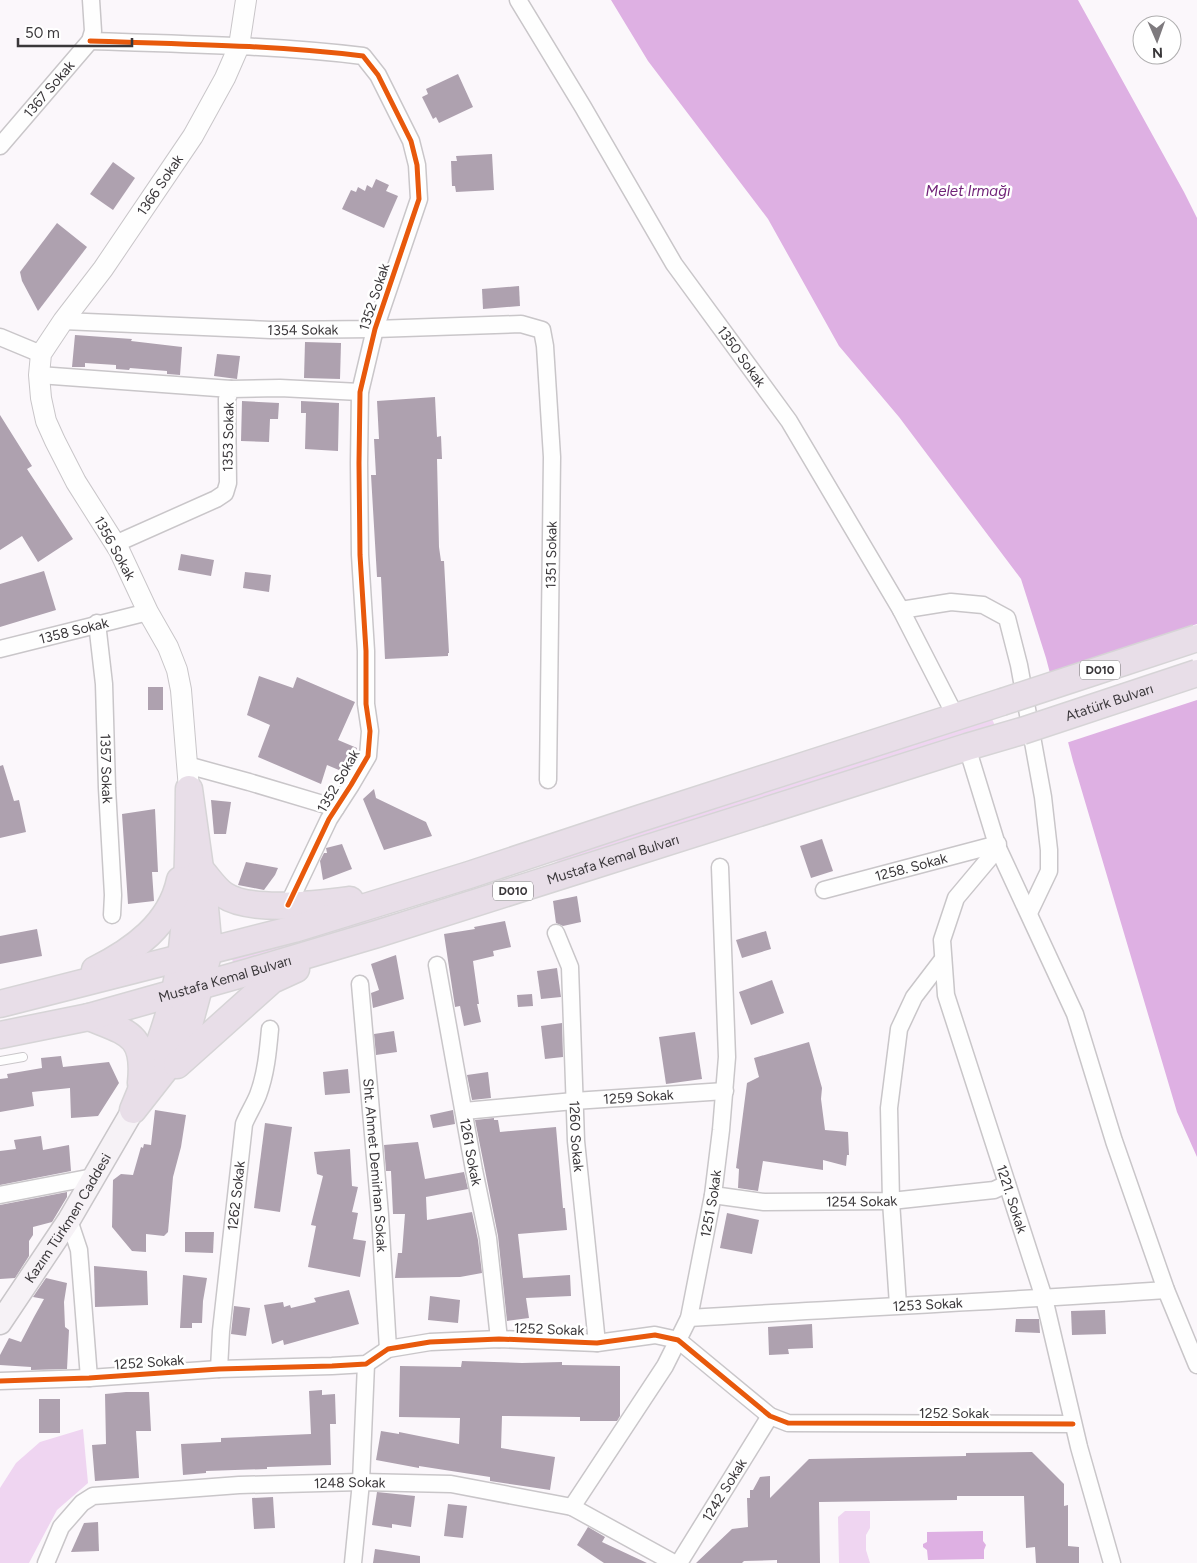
<svg xmlns="http://www.w3.org/2000/svg" width="1197" height="1563" viewBox="0 0 1197 1563" font-family="Figtree,sans-serif">
<style>
.green{fill:#efd5f1}
.water{fill:#deb0e3}
.pier{fill:#fbf7fb}
.building{fill:#aea1af}
.lines{fill:none;stroke-linecap:round;stroke-linejoin:round}
.service-casing{stroke:#c9c6c9;stroke-width:10}
.minor-casing{stroke:#c9c6c9;stroke-width:19}
.tertiary-casing{stroke:#c9c6c9;stroke-width:22}
.secondary-casing{stroke:#c9c6c9;stroke-width:25}
.trunk-casing{stroke:#d6d4d6;stroke-width:29}
.service{stroke:#fefefe;stroke-width:8}
.minor{stroke:#fefefe;stroke-width:16}
.tertiary{stroke:#fefefe;stroke-width:20}
.secondary{stroke:#f6f2f6;stroke-width:22}
.trunk{stroke:#e8dee8;stroke-width:26}
.trunk-bridge-casing{stroke:#d6d4d6;stroke-width:29;stroke-linecap:butt}
.trunk-bridge{stroke:#e8dee8;stroke-width:26}
.cycleway-casing{stroke:#fff;stroke-width:8}
.cycleway{stroke:#e8590c;stroke-width:5}
.labels{text-anchor:middle;stroke-width:5;stroke-linejoin:round;paint-order:stroke}
.shield{fill:#fff;stroke:#757375;stroke-width:1}
.shield-label{font-size:12px;font-weight:bold;fill:#3a373a}
.street-label{font-size:14px;fill:#3a373a;stroke:#fff}
.water-label{font-size:15px;font-style:italic;fill:#702278;stroke:#fff}
</style>
<rect width="100%" height="100%" fill="#fbf7fb"/>
<g class="green">
<polygon points="992,719 997,730 234,968 232,958 422,906 528,873 546,867 573,853"/>
<polygon points="83,1429 88,1483 57,1510 29,1563 0,1563 0,1488 16,1463 40,1442"/>
<polygon points="845,1511 870,1511 870,1528 866,1535 866,1550 870,1563 839,1563 838,1517"/>
</g>
<g class="water">
<polygon points="611,0 1078,0 1184,192 1197,218 1197,1157 1177,1112 1073,761 1046,658 1021,579 899,417 839,346 768,219 648,61"/>
<polygon points="983,1531 983,1541 986,1545 984,1550 984,1559 928,1560 927,1550 923,1547 923,1544 927,1542 927,1532"/>
</g>
<polygon class="pier" points="1197,624 1197,700 1066,743 1047,673"/>
<g class="building">
<polygon points="458,74 473,107 439,123 436,117 433,119 422,97 428,94 426,89"/>
<polygon points="492,154 494,190 456,192 455,186 452,186 451,161 457,161 456,156"/>
<polygon points="113,162 135,178 113,210 90,194"/>
<polygon points="376,179 389,185 386,191 398,196 384,228 342,209 351,190 356,192 358,187 365,191 367,185 372,188"/>
<polygon points="57,223 87,247 38,311 22,281 20,272"/>
<polygon points="519,286 520,306 483,309 482,289"/>
<polygon points="75,335 132,339 131,341 182,347 180,375 167,374 167,371 130,368 129,370 116,369 116,365 85,363 85,367 72,367"/>
<polygon points="305,342 341,343 340,379 304,378"/>
<polygon points="217,354 240,356 237,379 214,376"/>
<polygon points="435,397 437,437 441,436 442,459 437,459 439,547 441,561 444,561 449,653 448,653 448,656 385,659 381,577 377,577 371,475 376,475 374,439 379,439 377,401"/>
<polygon points="242,401 279,403 278,419 270,419 269,442 241,441"/>
<polygon points="301,401 339,403 338,451 305,449 306,413 301,413"/>
<polygon points="0,415 32,466 27,469 73,539 38,562 22,536 0,550"/>
<polygon points="181,554 214,560 211,576 178,570"/>
<polygon points="44,571 56,610 0,627 0,584"/>
<polygon points="245,572 271,575 269,592 243,588"/>
<polygon points="259,676 293,688 297,677 355,702 338,740 357,748 346,773 327,765 321,784 258,757 270,725 247,715"/>
<rect x="148" y="687" width="15" height="23"/>
<polygon points="3,765 14,801 19,800 26,832 0,838 0,766"/>
<polygon points="374,789 376,798 426,822 432,836 384,850 363,799"/>
<polygon points="211,800 231,802 226,834 214,834"/>
<polygon points="155,809 158,872 152,872 154,901 128,904 122,814"/>
<polygon points="822,839 833,871 811,878 800,846"/>
<polygon points="342,844 352,869 323,880 320,861 324,853 327,853 326,848"/>
<polygon points="246,862 278,868 275,875 264,890 238,885"/>
<polygon points="577,896 581,922 563,926 556,923 553,901"/>
<polygon points="505,921 511,947 493,951 494,956 473,961 479,1004 477,1004 481,1022 464,1026 460,1006 455,1007 444,934 475,929 474,927"/>
<polygon points="37,929 42,956 0,964 0,936"/>
<polygon points="766,931 771,949 742,958 736,940"/>
<polygon points="396,955 404,999 373,1008 371,993 379,990 371,964"/>
<polygon points="557,968 561,997 541,999 537,971"/>
<polygon points="772,980 784,1013 751,1025 739,992"/>
<polygon points="532,994 533,1006 518,1007 517,995"/>
<polygon points="562,1023 563,1057 545,1059 541,1026"/>
<polygon points="394,1031 397,1052 376,1055 374,1034"/>
<polygon points="695,1032 702,1079 666,1084 659,1037"/>
<polygon points="809,1042 822,1088 821,1099 825,1130 848,1132 849,1155 847,1155 846,1166 823,1160 823,1170 763,1161 758,1191 738,1188 739,1169 736,1168 747,1083 759,1077 754,1058"/>
<polygon points="61,1056 63,1067 109,1062 119,1083 98,1116 71,1118 70,1088 32,1092 34,1106 0,1112 0,1079 8,1078 7,1074 42,1068 41,1058"/>
<polygon points="348,1069 350,1093 325,1095 323,1072"/>
<polygon points="488,1072 491,1098 472,1100 467,1075"/>
<polygon points="155,1110 186,1115 181,1147 173,1177 168,1232 164,1236 146,1234 146,1252 132,1251 112,1227 113,1180 121,1174 133,1175 141,1147 143,1148 144,1144 151,1145"/>
<polygon points="453,1110 455,1124 433,1128 430,1115"/>
<polygon points="494,1118 494,1120 498,1120 500,1132 556,1127 563,1208 565,1208 567,1230 518,1234 523,1278 570,1275 571,1296 526,1298 529,1318 507,1321 498,1236 475,1120"/>
<polygon points="265,1123 292,1127 280,1212 254,1208"/>
<polygon points="41,1136 43,1150 69,1145 71,1171 0,1185 0,1151 16,1149 14,1140"/>
<polygon points="418,1142 425,1179 464,1172 468,1189 426,1197 427,1220 472,1212 478,1240 482,1273 460,1277 395,1278 398,1253 402,1253 405,1214 393,1214 391,1171 386,1171 384,1145"/>
<polygon points="350,1149 352,1186 358,1187 352,1212 358,1213 353,1239 366,1241 360,1277 308,1267 316,1226 311,1225 323,1176 317,1174 314,1152"/>
<polygon points="67,1192 67,1197 52,1222 33,1227 33,1235 29,1241 29,1256 15,1278 0,1279 0,1205"/>
<polygon points="727,1213 759,1220 752,1254 720,1248"/>
<polygon points="185,1232 214,1232 213,1253 185,1252"/>
<polygon points="94,1266 147,1271 148,1305 95,1307"/>
<polygon points="183,1275 207,1278 203,1301 202,1323 192,1323 192,1328 180,1328"/>
<polygon points="46,1278 67,1283 64,1302 65,1327 69,1330 67,1369 31,1370 31,1367 0,1365 0,1355 9,1338 21,1342 34,1317 44,1299 33,1297"/>
<polygon points="349,1290 359,1324 284,1345 283,1340 272,1344 264,1305 283,1302 284,1307 290,1305 291,1308 316,1302 314,1298"/>
<polygon points="430,1296 460,1300 458,1323 428,1320"/>
<polygon points="234,1306 250,1308 246,1336 231,1334"/>
<polygon points="1105,1310 1106,1334 1072,1335 1071,1311"/>
<polygon points="1016,1319 1039,1319 1040,1333 1015,1332"/>
<polygon points="812,1324 813,1348 788,1349 789,1354 769,1355 768,1327"/>
<polygon points="462,1361 522,1363 562,1362 562,1365 620,1366 620,1416 617,1421 580,1421 580,1417 502,1416 501,1448 555,1457 550,1490 490,1481 490,1477 419,1466 419,1468 376,1460 381,1431 399,1434 399,1432 459,1444 460,1418 399,1417 400,1366 461,1367"/>
<polygon points="322,1390 322,1395 335,1394 336,1424 330,1424 331,1465 267,1467 267,1469 206,1471 206,1473 183,1475 181,1444 221,1442 221,1438 311,1434 309,1391"/>
<polygon points="126,1392 149,1392 151,1431 136,1431 139,1478 95,1481 92,1445 106,1444 105,1394"/>
<rect x="39" y="1399" width="21" height="34"/>
<polygon points="1032,1452 1064,1484 1064,1506 1068,1505 1068,1546 1079,1547 1079,1563 1036,1563 1035,1547 1026,1548 1024,1496 957,1496 957,1500 819,1502 820,1563 777,1563 777,1560 744,1561 742,1563 696,1563 732,1529 748,1527 747,1498 750,1498 750,1490 753,1490 760,1477 770,1476 770,1498 809,1459 966,1456 966,1453"/>
<polygon points="377,1492 415,1496 411,1527 392,1524 392,1528 372,1525"/>
<polygon points="273,1497 275,1528 254,1529 252,1498"/>
<polygon points="448,1504 467,1506 463,1538 444,1536"/>
<polygon points="98,1522 99,1551 71,1552 84,1523"/>
<polygon points="588,1527 605,1537 602,1542 647,1563 604,1563 577,1545"/>
<polygon points="375,1549 420,1556 420,1563 373,1563"/>
</g>
<g class="lines">
<g class="service-casing">
<polyline id="service" points="0,1061 23,1057"/>
</g>
<g class="minor-casing">
<g id="minor">
<path id="s1" d="M518,0L583,107L674,264L789,421L901,610L956,717"/>
<path d="M90,41C181,44 272,45 363,56L378,75L411,141L417,165L419,199L375,329L360,392L359,463L360,555L366,651V704L370,731L368,756L351,785L329,819L288,905"/>
<path id="s2" d="M0,146L90,41L93,31L91,0"/>
<path id="s3" d="M63,321L271,330L375,329L521,324L542,330L545,346L552,457L548,780"/>
<polyline points="0,337 41,354"/>
<polyline points="39,375 231,389"/>
<polyline points="115,544 216,499 225,493 228,483 227,399 231,389 280,388 360,392"/>
<polyline points="901,610 951,602 983,605 1007,618 1019,665 1043,797 1049,850 1049,871 1029,913"/>
<path id="s4" d="M97,623L104,684L107,788L113,895L112,915"/>
<path id="s5" d="M0,649L148,612"/>
<polyline points="967,747 998,848 1075,1014 1114,1141 1166,1290 1197,1365"/>
<polyline points="187,765 249,782 336,808"/>
<path id="s6" d="M998,848L956,898L942,940L946,995L1044,1298L1079,1447L1112,1563"/>
<path id="s7" d="M824,890L998,844"/>
<path id="s8" d="M556,933L570,967L576,1141L597,1343"/>
<path id="s9" d="M437,965L474,1170L488,1238L499,1339"/>
<path id="s10" d="M360,984L380,1215L388,1349"/>
<path id="s11" d="M464,1111L574,1101L725,1091"/>
<polyline points="0,1195 93,1177"/>
<path id="s12" d="M713,1195L764,1202L891,1201L994,1190L1007,1184"/>
<polyline points="69,1220 79,1250 89,1378"/>
<polyline points="898,1305 891,1201 889,1108 899,1029 914,997 943,959"/>
<path id="s13" d="M689,1318C848,1308 1007,1301 1166,1290"/>
<path id="s14" d="M219,1369L221,1331L244,1124C248,1114 254,1105 258,1095C266,1074 268,1051 270,1029"/>
<polyline points="0,1381 89,1378 219,1369 332,1366 366,1364 388,1349 430,1342 499,1339 597,1343 655,1335 678,1340 770,1416 788,1423 1073,1424"/>
<path id="s15" d="M572,1507L665,1366L689,1318L713,1195L721,1130L727,1057L720,867"/>
<path id="s16" d="M46,1563L61,1527L82,1503L93,1496L239,1485L361,1482L451,1484L572,1507L674,1563"/>
<polyline points="353,1563 361,1482 366,1364"/>
<path id="s17" d="M679,1563L770,1416"/>
</g>
</g>
<g class="tertiary-casing">
<g id="tertiary">
<path id="s18" d="M189,789L181,690L177,670L168,647L148,612L119,550L76,482L55,441L46,421L41,398L39,375L41,354L63,321L103,269L193,136L225,78L239,46L246,0"/>
</g>
</g>
<g class="secondary-casing">
<g id="secondary">
<path id="s19" d="M0,1323L69,1220L133,1110"/>
</g>
</g>
<g class="trunk-casing">
<g id="trunk">
<path d="M189,789L204,897L209,951L187,1032L177,1054L133,1110C149,1071 166,1032 175,991C189,925 188,856 189,789Z"/>
<path d="M201,870C208,878 215,889 224,895C251,913 319,904 350,900"/>
<path d="M95,970C133,951 171,924 180,880"/>
<polyline points="0,1004 294,929 469,875 638,819 1002,702"/>
<path d="M89,1017C128,1033 146,1034 141,1083"/>
<path id="s20" d="M0,1035L89,1017L249,972L377,934L967,747L1022,731"/>
<polyline points="177,1065 272,980 296,969"/>
</g>
</g>
<use href="#service" class="service"/>
<use href="#minor" class="minor"/>
<use href="#tertiary" class="tertiary"/>
<use href="#secondary" class="secondary"/>
<use href="#trunk" class="trunk"/>
<g class="trunk-bridge-casing">
<g id="trunk-bridge">
<polyline points="1002,702 1197,638"/>
<path id="s21" d="M1022,731L1197,673"/>
</g>
</g>
<use href="#trunk-bridge" class="trunk-bridge"/>
<g class="cycleway-casing">
<g id="cycleway">
<path d="M90,41C181,44 272,45 363,56L378,75L411,141L417,165L419,199L375,329L360,392L359,463L360,555L366,651V704L370,731L368,756L351,785L329,819L288,905"/>
<polyline points="0,1381 89,1378 219,1369 332,1366 366,1364 388,1349 430,1342 499,1339 597,1343 655,1335 678,1340 770,1416 788,1423 1073,1424"/>
</g>
</g>
<use href="#cycleway" class="cycleway"/>
</g>
<g class="labels">
<g class="shield">
<rect x="1080" y="660.5" width="40" height="19" rx="4"/>
<rect x="493" y="881.5" width="40" height="19" rx="4"/>
</g>
<g class="shield-label">
<text x="1100" y="674">D010</text>
<text x="513" y="895">D010</text>
</g>
<g class="street-label">
<text dy="5" stroke="none"><textPath href="#s2" startOffset="75">1367 Sokak</textPath></text>
<text dy="5" stroke="none"><textPath href="#s18" startOffset="676">1366 Sokak</textPath></text>
<text transform="translate(374 297) rotate(-72)" y="5">1352 Sokak</text>
<text dy="5" stroke="none"><textPath href="#s3" startOffset="240">1354 Sokak</textPath></text>
<text dy="5" stroke="none"><textPath href="#s1" startOffset="421">1350 Sokak</textPath></text>
<text transform="translate(228 437) rotate(-89)" y="5">1353 Sokak</text>
<text transform="translate(115 548) rotate(61)" y="5">1356 Sokak</text>
<text transform="translate(551 555) rotate(-89)" y="5">1351 Sokak</text>
<text dy="5" stroke="none"><textPath href="#s5" startOffset="76">1358 Sokak</textPath></text>
<text dy="5" stroke="none"><textPath href="#s21" startOffset="92">Atatürk Bulvarı</textPath></text>
<text dy="5" stroke="none"><textPath href="#s4" startOffset="146">1357 Sokak</textPath></text>
<text transform="translate(338 781) rotate(-60)" y="5">1352 Sokak</text>
<text dy="5" stroke="none"><textPath href="#s20" startOffset="638">Mustafa Kemal Bulvarı</textPath></text>
<text dy="5" stroke="none"><textPath href="#s7" startOffset="90">1258. Sokak</textPath></text>
<text dy="5" stroke="none"><textPath href="#s20" startOffset="232">Mustafa Kemal Bulvarı</textPath></text>
<text dy="5" stroke="none"><textPath href="#s11" startOffset="175">1259 Sokak</textPath></text>
<text dy="5" stroke="none"><textPath href="#s8" startOffset="206">1260 Sokak</textPath></text>
<text dy="5" stroke="none"><textPath href="#s9" startOffset="190">1261 Sokak</textPath></text>
<text dy="5" stroke="none"><textPath href="#s10" startOffset="182">Sht. Ahmet Demirhan Sokak</textPath></text>
<text dy="5" stroke="none"><textPath href="#s14" startOffset="174">1262 Sokak</textPath></text>
<text dy="5" stroke="none"><textPath href="#s6" startOffset="379">1221. Sokak</textPath></text>
<text dy="5" stroke="none"><textPath href="#s12" startOffset="149">1254 Sokak</textPath></text>
<text dy="5" stroke="none"><textPath href="#s15" startOffset="339">1251 Sokak</textPath></text>
<text dy="5" stroke="none"><textPath href="#s19" startOffset="125">Kazım Türkmen Caddesi</textPath></text>
<text dy="5" stroke="none"><textPath href="#s13" startOffset="239">1253 Sokak</textPath></text>
<text transform="translate(549 1329) rotate(2)" y="5">1252 Sokak</text>
<text transform="translate(149 1362) rotate(-4)" y="5">1252 Sokak</text>
<text x="954" y="1418">1252 Sokak</text>
<text dy="5" stroke="none"><textPath href="#s16" startOffset="341">1248 Sokak</textPath></text>
<text dy="5" stroke="none"><textPath href="#s17" startOffset="86">1242 Sokak</textPath></text>
</g>
<g class="water-label">
<text x="968" y="196">Melet Irmağı</text>
</g>
</g>
<g transform="translate(1157 40) rotate(178)"><circle r="24" fill="#ffffff" stroke="#b0afb0"/>
<path d="M0-4L9 19L0 12L-9 19Z" fill="#7e7a7e"/>
<text y="-8" font-size="14" font-weight="bold" text-anchor="middle" fill="#3a373a">N</text>
</g>
<path d="M18 38v8h114v-8" fill="none" stroke="#3a373a" stroke-width="2.5"/>
<text x="25" y="38" font-size="15" fill="#3a373a" stroke="#ffffff" stroke-width="4" paint-order="stroke">50 m</text>
</svg>
